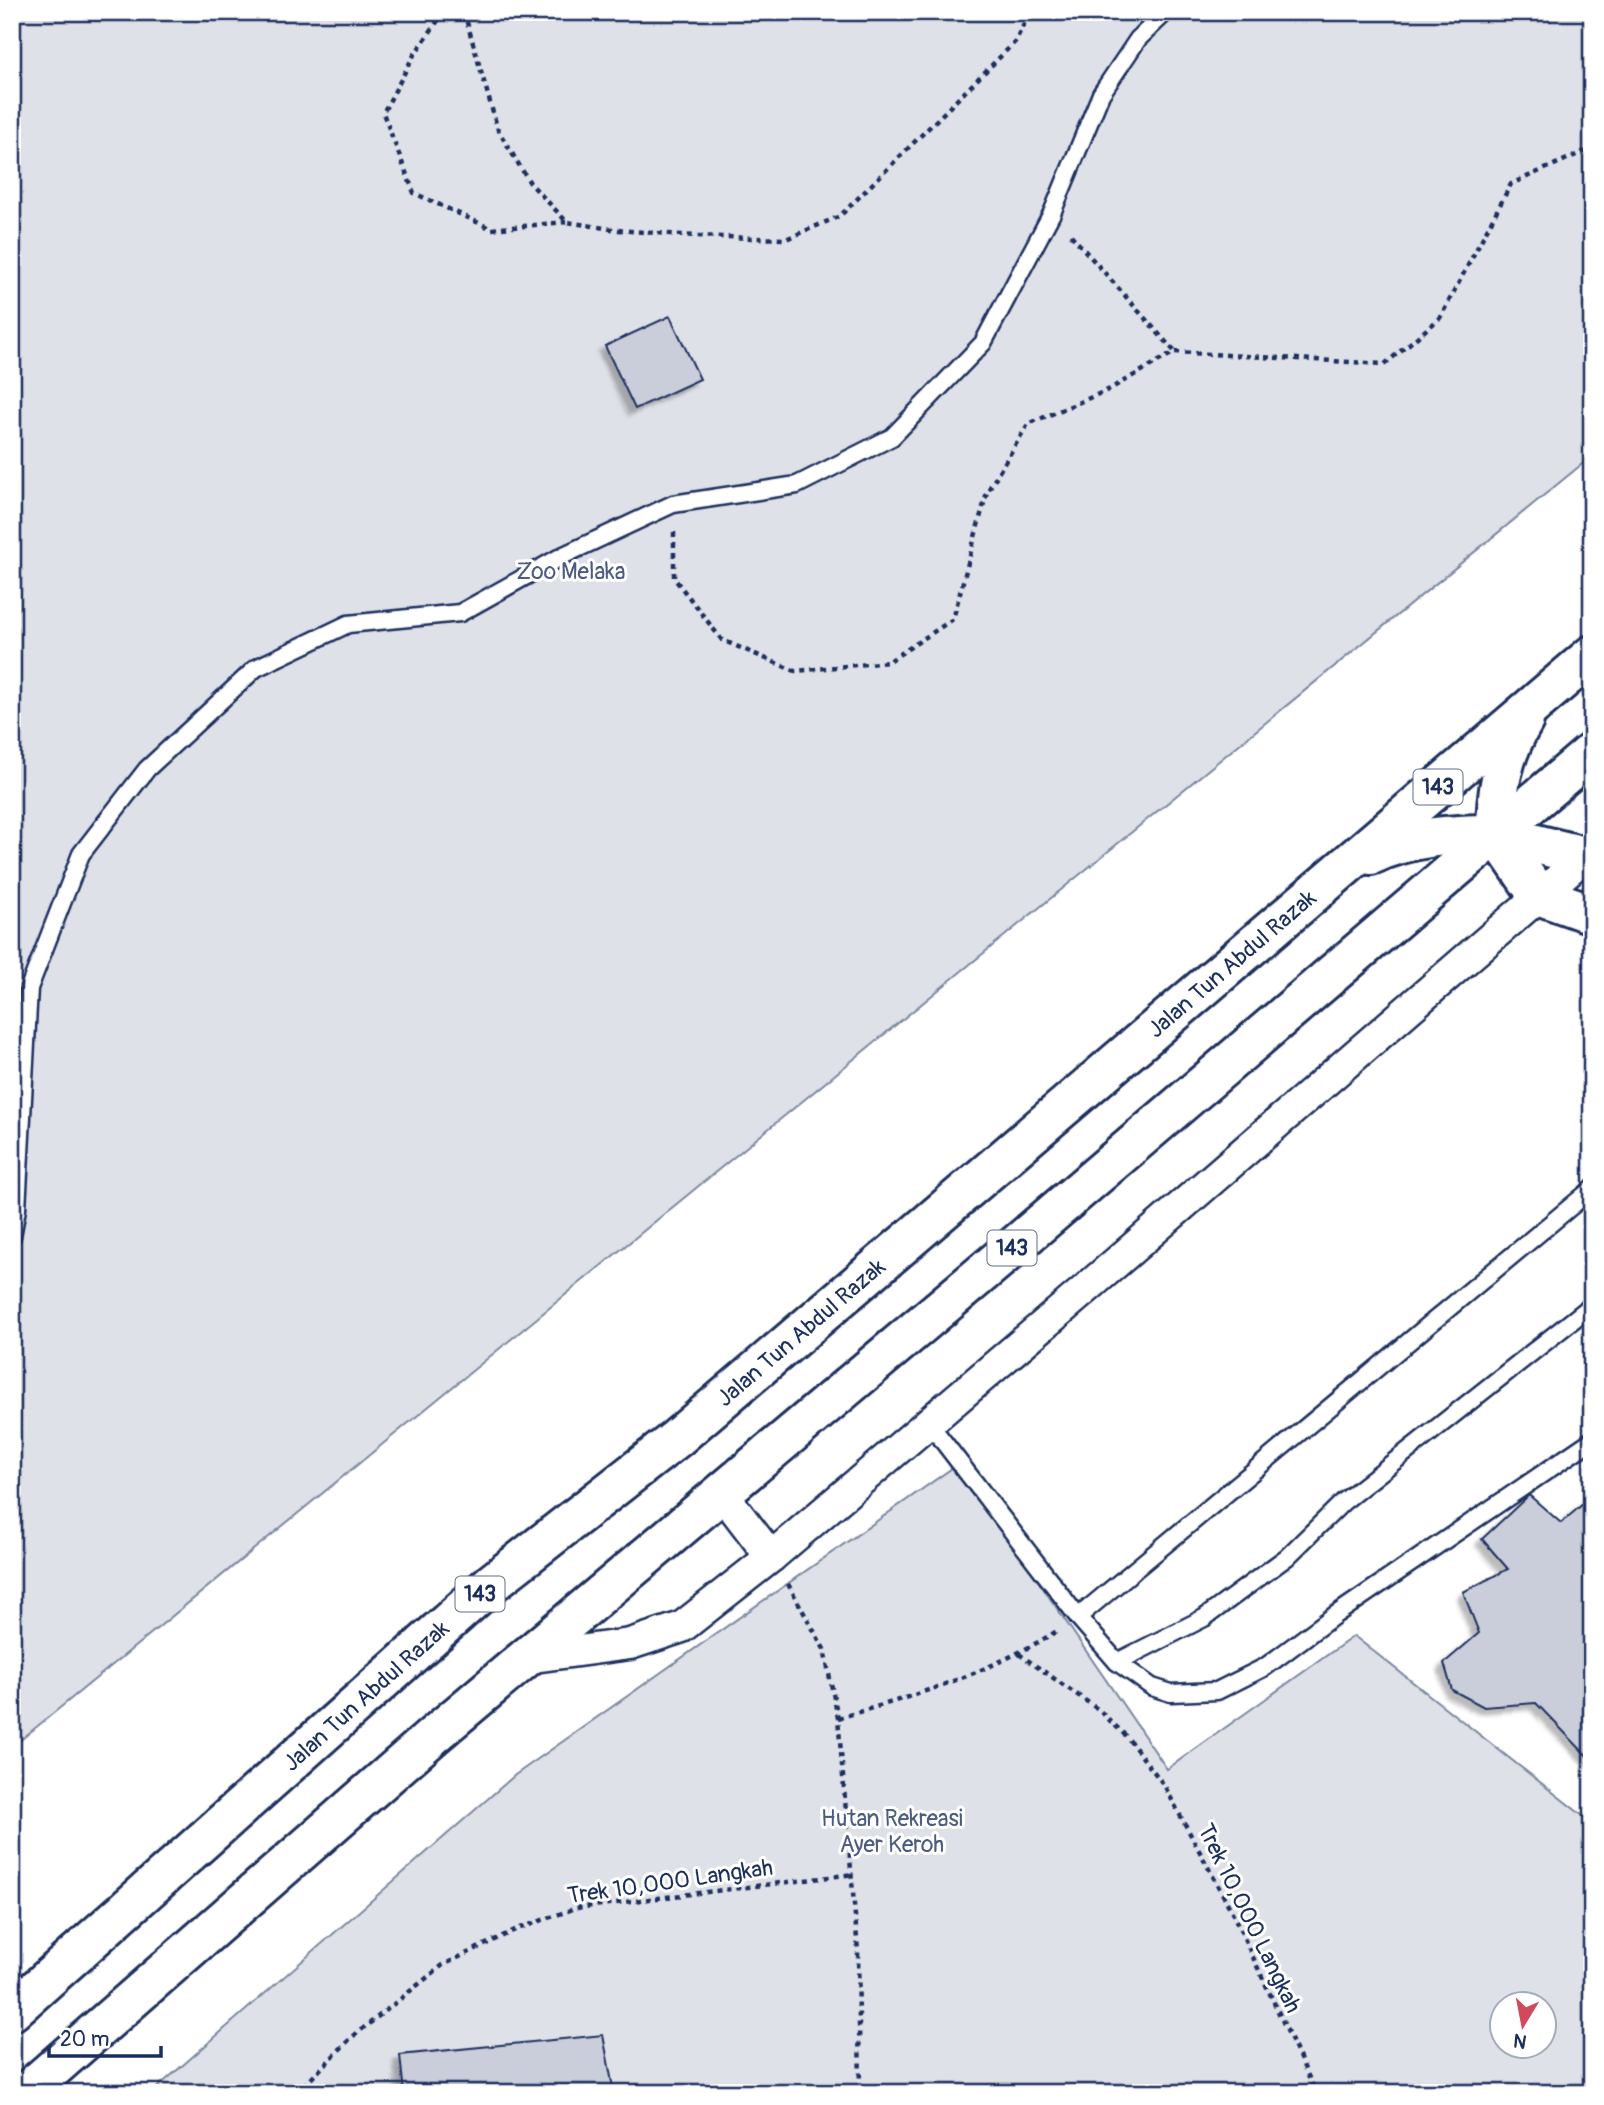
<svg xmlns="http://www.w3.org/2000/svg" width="1604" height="2105" viewBox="0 0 1604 2105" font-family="Pangolin,sans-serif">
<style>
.green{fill:#dee1e7;stroke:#7c88a2;stroke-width:2;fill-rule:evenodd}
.building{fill:#caceda;stroke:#1b2f5e;stroke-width:2;filter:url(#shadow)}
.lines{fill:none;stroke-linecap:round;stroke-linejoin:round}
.lane-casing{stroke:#1b2f5e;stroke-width:21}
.street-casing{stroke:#1b2f5e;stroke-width:35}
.secondary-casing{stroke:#1b2f5e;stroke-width:44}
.highway-casing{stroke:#1b2f5e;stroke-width:44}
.path{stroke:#1b2f5e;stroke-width:4.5;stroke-dasharray:5 5;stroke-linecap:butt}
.lane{stroke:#fff;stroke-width:16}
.street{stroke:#fff;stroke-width:30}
.secondary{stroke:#fff;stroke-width:38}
.highway{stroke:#fff;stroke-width:38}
.labels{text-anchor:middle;stroke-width:6;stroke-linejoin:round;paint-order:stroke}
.shield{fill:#fff;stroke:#5f6d8e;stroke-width:2}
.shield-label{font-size:21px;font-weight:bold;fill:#1b2f5e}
.park-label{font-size:23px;fill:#4c5c80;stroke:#fff}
.street-label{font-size:23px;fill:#1b2f5e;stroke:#fff}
</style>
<defs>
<filter id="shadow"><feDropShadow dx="-6" dy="6" stdDeviation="2" flood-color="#0004"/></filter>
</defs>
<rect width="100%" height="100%" fill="#fff"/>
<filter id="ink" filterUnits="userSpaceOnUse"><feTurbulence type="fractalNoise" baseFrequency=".0143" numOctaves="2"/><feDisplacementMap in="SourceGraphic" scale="14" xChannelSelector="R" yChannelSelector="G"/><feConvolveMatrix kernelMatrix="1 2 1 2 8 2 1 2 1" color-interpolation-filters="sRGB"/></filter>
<g filter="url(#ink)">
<g class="green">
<polygon points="12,12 1592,12 1592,456 12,1747"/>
<path d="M958,1464L1167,1769L1354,1636L1592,1823V2093H151L515,1775ZM1502,2004H1544V2046H1502Z"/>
</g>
<g class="building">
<polygon points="670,316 700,379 635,409 605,346"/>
<polygon points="1529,1495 1561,1523 1592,1496 1592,1761 1536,1703 1484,1707 1452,1690 1444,1663 1479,1633 1463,1592 1508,1569 1482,1539"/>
<polygon points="603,2035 614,2093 404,2093 400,2055"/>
</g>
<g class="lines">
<g class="lane-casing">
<g id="lane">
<polyline points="12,1236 17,1209 29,988 81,854 147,769 256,668 348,624 460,613 564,555 673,504 797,485 892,437 983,343 1052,213 1101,94 1138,39 1166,12"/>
<polyline points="929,1423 1078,1617 1117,1662 1152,1687 1171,1693 1217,1691 1265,1667 1335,1615 1592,1440"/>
<polyline points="1078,1617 1592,1189"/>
<polyline points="1117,1662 1204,1618 1287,1557 1343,1502 1592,1305"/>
</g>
</g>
<g class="street-casing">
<g id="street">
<polyline points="722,1493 771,1557"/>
<polyline points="526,1658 630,1644 682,1627 771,1557 1088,1287 1592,850"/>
</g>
</g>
<g class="secondary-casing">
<g id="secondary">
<polyline points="1496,834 1538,895 1592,914"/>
<polyline points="1496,834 1592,858"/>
</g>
</g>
<g class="highway-casing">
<g id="highway">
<path d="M1496,834C1496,792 1502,756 1524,720"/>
<path d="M1371,855C1411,836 1453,834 1496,834"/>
<path id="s1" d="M12,2011L492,1583L676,1439L1592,655"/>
<polyline points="25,2093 433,1736 1011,1249 1592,752"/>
</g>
</g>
<g class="path">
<polyline points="444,12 414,55 383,113 414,193 492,229 566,222"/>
<polyline points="464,12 498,130 530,183 567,222 618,230 695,236 786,239 840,216 1015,42 1030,12"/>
<polyline points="1071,235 1175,352"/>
<polyline points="674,532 674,578 722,640 795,671 888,662 953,619 987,492 1028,424 1108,390 1175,352 1385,364 1440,318 1511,184 1592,148"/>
<polyline points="788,1584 824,1649 838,1718 858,1951 860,2093"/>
<polyline points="1019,1654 1099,1710 1126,1736 1164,1785 1231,1910 1316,2093"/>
<path d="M838,1718C915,1696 989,1673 1057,1631"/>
<polyline points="297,2093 351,2038 443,1965 515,1930 576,1908 854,1874"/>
</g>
<use href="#lane" class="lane"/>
<use href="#street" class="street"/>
<use href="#secondary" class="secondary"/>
<use href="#highway" class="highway"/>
</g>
</g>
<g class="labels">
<g class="shield">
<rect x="1413.5" y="769.5" width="49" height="35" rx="5"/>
<rect x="987.5" y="1230.5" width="49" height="35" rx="5"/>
<rect x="455.5" y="1576.5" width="49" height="35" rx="5"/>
</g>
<g class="shield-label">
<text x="1438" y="794">143</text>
<text x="1012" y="1255">143</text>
<text x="480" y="1601">143</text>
</g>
<g class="park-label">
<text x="571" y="579">Zoo Melaka</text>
<text x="892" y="1826">Hutan Rekreasi<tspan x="892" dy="26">Ayer Keroh</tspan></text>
</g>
<g class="street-label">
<text dy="8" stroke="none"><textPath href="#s1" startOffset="1608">Jalan Tun Abdul Razak</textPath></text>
<text dy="8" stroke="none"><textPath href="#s1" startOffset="1041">Jalan Tun Abdul Razak</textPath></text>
<text dy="8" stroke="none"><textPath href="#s1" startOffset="474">Jalan Tun Abdul Razak</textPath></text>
<text transform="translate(670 1881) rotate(-8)" y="8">Trek 10,000 Langkah</text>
<text transform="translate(1250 1918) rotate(64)" y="8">Trek 10,000 Langkah</text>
</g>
</g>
<rect width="1604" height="2105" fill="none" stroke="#fff" stroke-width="42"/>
<rect x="21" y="21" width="1562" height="2063" fill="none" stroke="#1b2f5e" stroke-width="2.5" filter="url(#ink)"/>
<g transform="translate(1523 2025) rotate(190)"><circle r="33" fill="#ffffff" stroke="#a4acbf" stroke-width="2"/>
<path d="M0-5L12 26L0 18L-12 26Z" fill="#d1495b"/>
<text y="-10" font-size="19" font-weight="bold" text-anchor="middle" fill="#1b2f5e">N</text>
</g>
<path d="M49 2046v10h112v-10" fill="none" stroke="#1b2f5e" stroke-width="3.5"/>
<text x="60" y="2046" font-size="21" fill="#1b2f5e" stroke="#ffffff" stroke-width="5" paint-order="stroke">20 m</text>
</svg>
